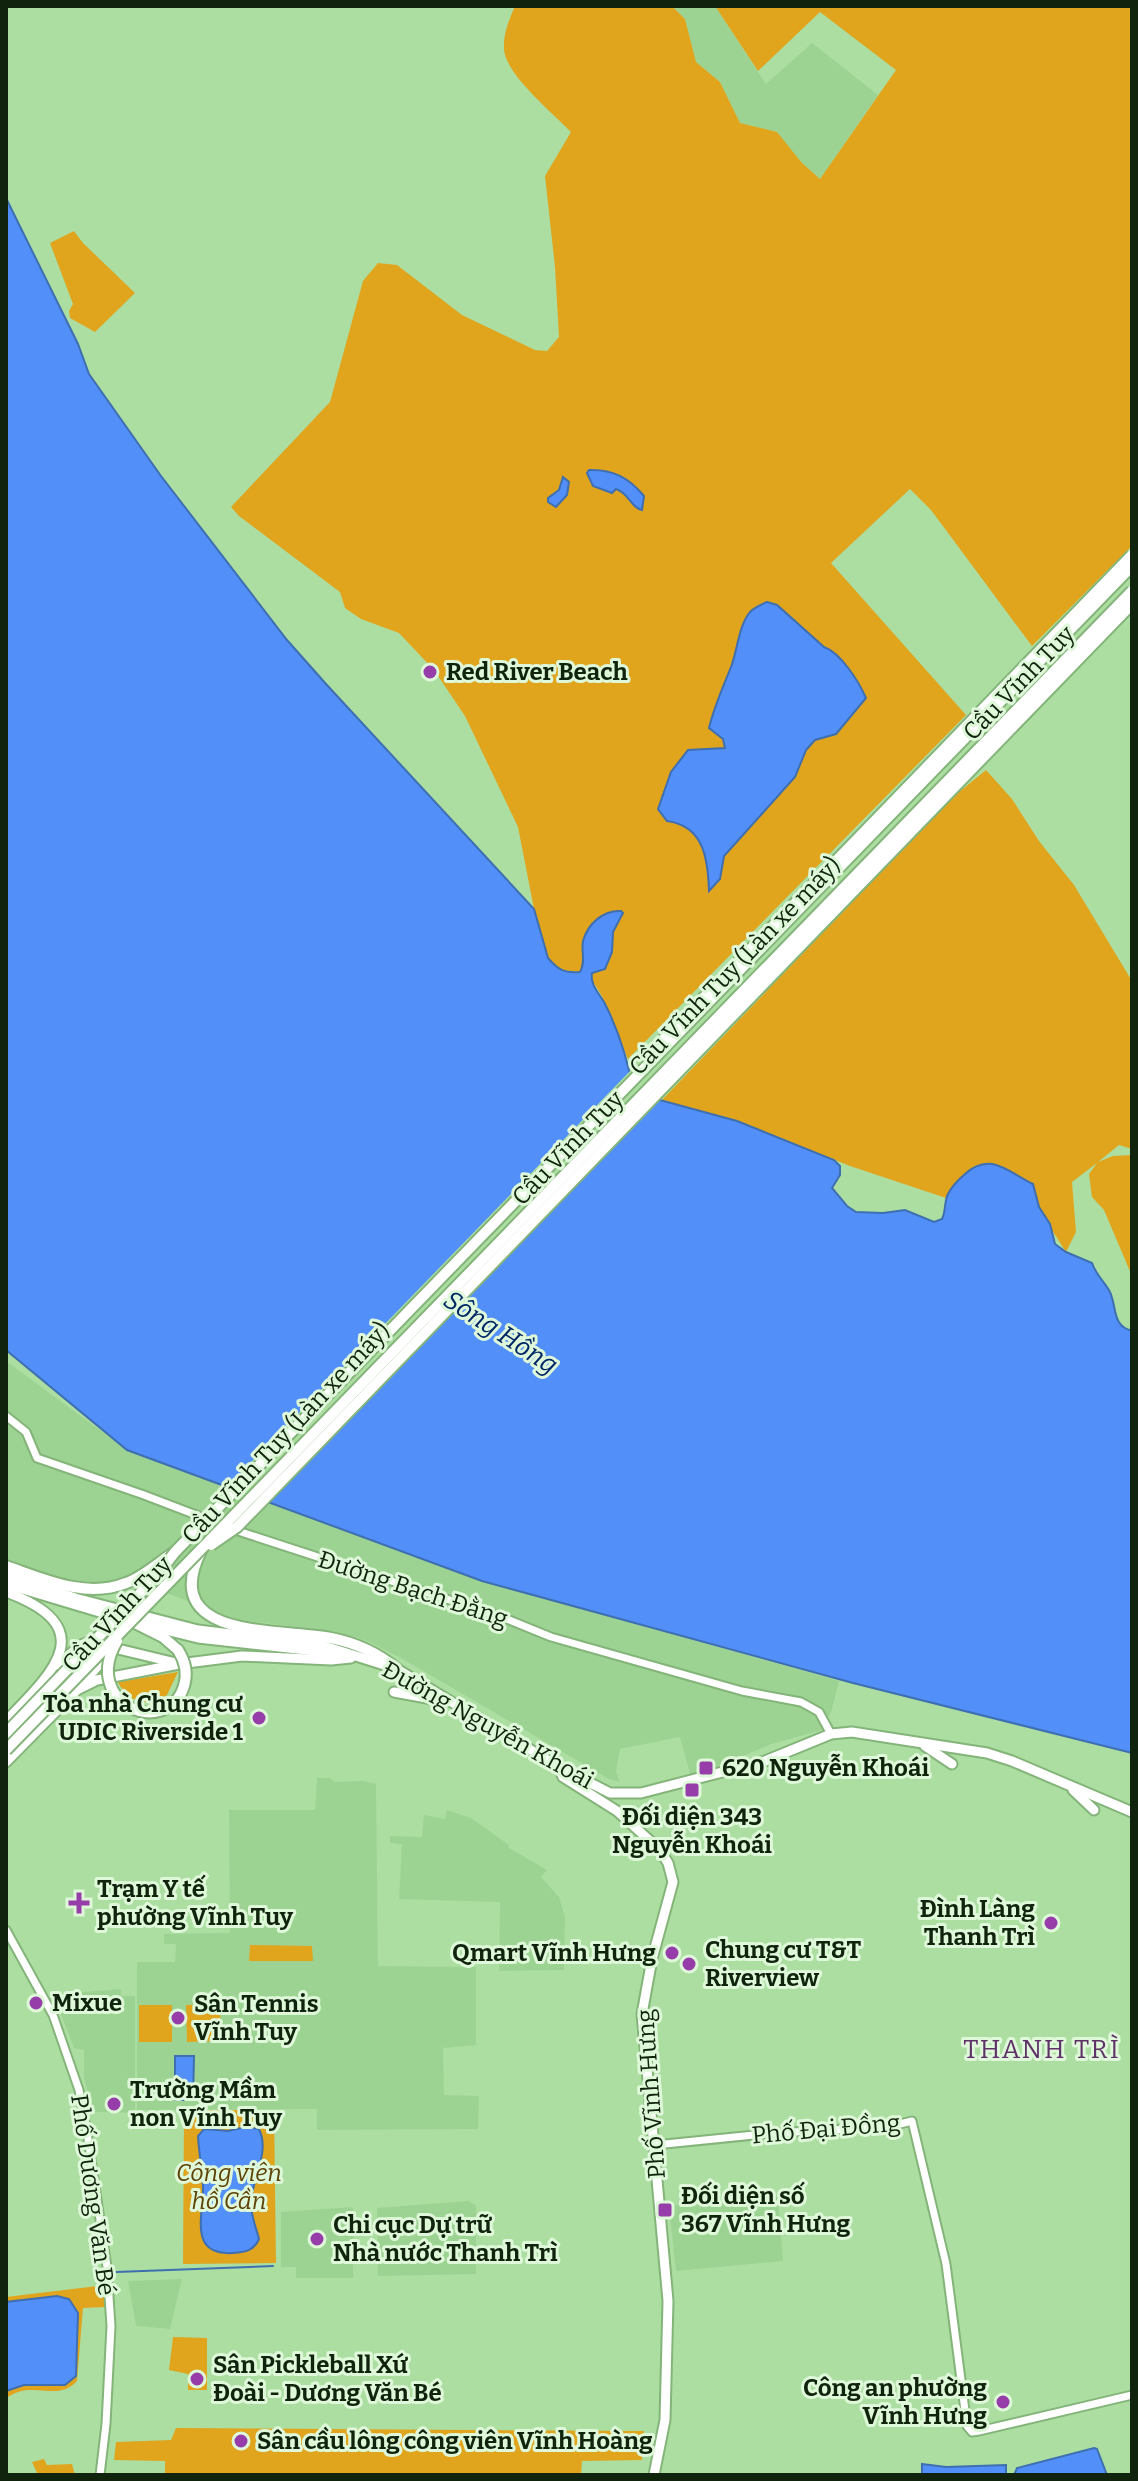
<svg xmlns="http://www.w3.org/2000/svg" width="1138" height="2481" viewBox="0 0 1138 2481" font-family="Bitter,serif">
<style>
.built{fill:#9dd392}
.green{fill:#e1a41d}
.water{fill:#528ff8;stroke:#3e6fb1;stroke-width:2}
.pier{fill:#acdea2}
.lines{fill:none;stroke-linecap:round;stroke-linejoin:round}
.stream{stroke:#3e6fb1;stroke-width:2}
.minor-casing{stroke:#84b47a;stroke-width:11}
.major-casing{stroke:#84b47a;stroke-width:13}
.highway-casing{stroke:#84b47a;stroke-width:14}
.minor{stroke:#fff;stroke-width:7}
.major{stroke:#fff;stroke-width:9}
.highway{stroke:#fff;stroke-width:10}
.highway-bridge-casing{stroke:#84b47a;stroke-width:14;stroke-linecap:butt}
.highway-bridge{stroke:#fff;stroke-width:10}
.poi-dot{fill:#963da9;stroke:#def8d9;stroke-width:3}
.labels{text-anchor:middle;stroke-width:6;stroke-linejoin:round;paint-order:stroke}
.poi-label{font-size:24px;font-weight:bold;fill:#10230c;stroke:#def8d9;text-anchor:start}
.street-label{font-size:24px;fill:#10230c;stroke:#def8d9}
.park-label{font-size:24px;font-style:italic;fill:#5e4206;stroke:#def8d9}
.water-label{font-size:26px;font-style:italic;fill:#012766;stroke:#def8d9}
.neighbourhood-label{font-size:26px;letter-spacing:2px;fill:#5e3267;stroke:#def8d9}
</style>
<rect width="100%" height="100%" fill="#acdea2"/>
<g class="built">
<polygon points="672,6 715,6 766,84 812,43 878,95 820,179 802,163 777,132 740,123 720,82 696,62 685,19"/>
<polygon points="6,1361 127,1450 482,1581 839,1681 831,1712 822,1730 772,1744 691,1777 680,1737 620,1749 616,1771 620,1782 609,1779 401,1658 365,1640 331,1631 239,1620 126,1578 93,1585 64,1582 6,1561"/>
<polygon points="317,1778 330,1778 335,1782 363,1781 376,1784 378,1966 476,1967 476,2045 443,2048 444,2095 479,2096 478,2129 317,2130 317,2109 137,2110 137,1962 175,1962 176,1944 164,1944 164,1934 230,1933 229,1810 315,1810"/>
<polygon points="447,1810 471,1818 509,1845 509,1848 547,1870 541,1877 559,1897 565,1917 564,1970 499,1971 500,1902 399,1899 402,1844 390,1843 390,1836 422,1837 424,1815 445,1819"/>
<polygon points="121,1989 121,1996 135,1996 135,2113 94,2112 84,2079 84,2050 74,2048 58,2006 60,1994"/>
<polygon points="778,2196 783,2261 676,2271 669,2206"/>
<polygon points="468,2201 476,2205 476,2274 378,2276 377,2208"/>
<polygon points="353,2207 353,2278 296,2278 296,2267 281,2267 281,2212"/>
<polygon points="182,2279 170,2329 136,2326 128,2281"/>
</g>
<g class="green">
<path d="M515,6H672L685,19L696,62L720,82L740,123L777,132L802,163L820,179L896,70L820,12L758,71L715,6H1132V546L1032,646L931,510L910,489L831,563L966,715L628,1059C619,1038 603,985 584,974C577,970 567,971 559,970L548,958L534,909L518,827L465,716L434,670L399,633L361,619L345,608L340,592L239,516L231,507L330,402L363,281L378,263L397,265L462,315L535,350L547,351L559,337L555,267L545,176L571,132C553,113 505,74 504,49C503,34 509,20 515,6Z"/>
<polygon points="74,231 83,243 135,293 95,332 70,318 69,311 73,304 50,243"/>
<polygon points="986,770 1012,799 1039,841 1074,885 1132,981 1132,1149 1119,1145 1098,1162 1113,1156 1132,1155 1132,1276 1104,1210 1092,1197 1089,1174 1097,1163 1072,1182 1076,1232 1066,1252 1043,1216 1007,1197 946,1198 850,1166 737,1121 661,1101 953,797"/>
<path d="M178,1672L167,1695C149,1708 128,1703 118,1682Z"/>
<polygon points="250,1945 312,1946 313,1961 249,1961"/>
<polygon points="220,2004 221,2041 187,2042 186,2005"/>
<rect x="139" y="2005" width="33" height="37"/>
<polygon points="184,2110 274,2110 276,2263 183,2264"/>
<path d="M106,2285L107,2307L83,2308L77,2381C60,2400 39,2385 18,2392C14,2393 10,2396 6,2398V2297Z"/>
<polygon points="173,2337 207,2338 207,2390 188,2390 188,2374 169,2370"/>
<polygon points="176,2428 644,2431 642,2460 582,2461 581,2475 165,2475 165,2461 114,2460 116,2442 171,2440"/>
<polygon points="44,2459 47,2465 72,2464 75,2475 38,2475 32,2462"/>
</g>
<g class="water">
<path d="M6,198L78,344L89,374L161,476L287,640L326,684L534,909L548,958C558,970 564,973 580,972C586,962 581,952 583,941C588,923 604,910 621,911L623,913L613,932L612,952L605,969L592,973C590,984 598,992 604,1002C619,1031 628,1061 634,1093L737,1121L834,1160L840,1166V1175L832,1188L847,1206L856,1212L883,1213L905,1210L934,1222L942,1219C946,1211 944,1202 948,1194C952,1186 958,1180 965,1174C990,1151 1008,1172 1033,1184L1039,1207L1050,1224L1055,1244L1066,1252L1092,1263C1096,1275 1104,1281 1110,1292C1117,1308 1112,1326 1132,1331V1753L853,1683L482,1581L127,1450L6,1350Z"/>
<path d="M589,470C613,469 629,478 644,496L642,510C631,508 629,493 616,489L612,493L593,486L587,473Z"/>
<polygon points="563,477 569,482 567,495 556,507 548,502 548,498 559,490"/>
<path d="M767,602L777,605L824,647C841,653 859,682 866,698L836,734L815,740L806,750L795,777L724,856L720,879L709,891C708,859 704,826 667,821L658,809L671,772L688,750L725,748L723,739L709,728C714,707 723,687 731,667C738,649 738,627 750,612C755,607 760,605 767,602Z"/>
<polygon points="175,2056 194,2056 193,2100 175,2100"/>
<path d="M245,2127L259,2129C270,2151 253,2178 251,2200C250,2214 256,2227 259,2239C254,2251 245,2252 233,2253C187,2256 204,2213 203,2187C202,2170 199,2153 198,2136L204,2129L228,2131Z"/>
<polygon points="57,2296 69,2299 78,2313 76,2376 65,2385 24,2385 6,2391 6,2302"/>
<polygon points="1094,2448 1097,2449 1107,2475 1014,2475 1017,2468"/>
<polygon points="922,2464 946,2467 1006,2465 1006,2475 922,2475"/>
</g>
<polygon class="pier" points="633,1068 637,1090 658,1096 262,1504 224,1490"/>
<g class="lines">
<polyline class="stream" points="116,2272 273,2266"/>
<g class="minor-casing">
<g id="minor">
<polyline points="6,1416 26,1432 37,1458 144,1495 238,1531 502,1617 551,1637 742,1691 801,1702 819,1712 831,1734"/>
<polyline points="6,1930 53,2015 79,2090 87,2132 107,2267 111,2326 106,2424 100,2475"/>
<polyline points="655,2145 775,2133 888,2127 912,2121 946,2264 967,2426 972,2432 979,2431 1132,2395"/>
</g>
</g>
<g class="major-casing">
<g id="major">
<polyline points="6,1575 75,1598 198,1630 321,1645 397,1669 559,1767 610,1793 641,1793 765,1761 831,1734 852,1732 987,1753 1012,1761 1132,1812"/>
<polyline points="6,1584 133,1622 198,1638 334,1653"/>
<path d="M6,1592C101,1627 55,1671 6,1721"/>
<polyline points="57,1665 81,1645 89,1642 176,1663"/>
<polyline points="82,1684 104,1659 105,1646"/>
<polyline points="394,1692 432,1699 437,1695"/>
<polyline points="925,1746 952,1764"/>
<polyline points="6,1762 77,1690 97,1680 179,1664 242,1656 331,1660 351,1658"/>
<polyline points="559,1767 563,1777 617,1811 659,1849 668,1863 673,1882 652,1959 642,2014 668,2301 665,2420 654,2475"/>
<polyline points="1073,1790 1094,1810"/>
</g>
</g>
<g class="highway-casing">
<g id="highway">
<path d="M201,1551C157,1641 282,1628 331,1638C356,1643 378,1653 397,1669"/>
<path d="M6,1566C44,1579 86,1599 126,1583C143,1577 158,1563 173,1553"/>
<polyline points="133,1622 163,1637 178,1650"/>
</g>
</g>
<use href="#minor" class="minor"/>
<use href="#major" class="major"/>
<use href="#highway" class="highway"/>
<g class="highway-bridge-casing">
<g id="highway-bridge">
<polyline points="653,1050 1132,555"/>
<polyline points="211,1545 237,1527 1132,604"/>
<path d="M117,1641C80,1704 167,1740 184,1686C188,1673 185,1661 178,1650"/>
<polyline points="6,1733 155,1578 175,1552 1132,566"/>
<polyline points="6,1750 1132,591"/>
</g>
</g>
<use href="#highway-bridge" class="highway-bridge"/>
</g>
<g class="poi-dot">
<circle cx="430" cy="672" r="8"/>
<circle cx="259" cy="1718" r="8"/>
<rect x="698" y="1760" width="16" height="16" rx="4"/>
<rect x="684" y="1782" width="16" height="16" rx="4"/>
<path d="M75 1891h8v8h8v8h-8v8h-8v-8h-8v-8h8z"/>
<circle cx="1051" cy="1923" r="8"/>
<circle cx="672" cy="1953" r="8"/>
<circle cx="689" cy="1964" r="8"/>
<circle cx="36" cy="2003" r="8"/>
<circle cx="178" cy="2018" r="8"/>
<circle cx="114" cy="2104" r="8"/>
<rect x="657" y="2202" width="16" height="16" rx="4"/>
<circle cx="317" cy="2239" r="8"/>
<circle cx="197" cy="2379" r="8"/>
<circle cx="1003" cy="2402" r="8"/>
<circle cx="241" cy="2441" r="8"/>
</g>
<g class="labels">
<g class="poi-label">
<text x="446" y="680">Red River Beach</text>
<text x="243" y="1712" text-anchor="end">Tòa nhà Chung cư<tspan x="243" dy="28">UDIC Riverside 1</tspan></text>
<text x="722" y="1776">620 Nguyễn Khoái</text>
<text x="692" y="1825" text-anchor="middle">Đối diện 343<tspan x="692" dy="28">Nguyễn Khoái</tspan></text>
<text x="97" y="1897">Trạm Y tế<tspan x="97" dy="28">phường Vĩnh Tuy</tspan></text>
<text x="1035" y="1917" text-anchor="end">Đình Làng<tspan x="1035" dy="28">Thanh Trì</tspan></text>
<text x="705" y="1958">Chung cư T&amp;T<tspan x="705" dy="28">Riverview</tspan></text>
<text x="656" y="1961" text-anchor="end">Qmart Vĩnh Hưng</text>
<text x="52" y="2011">Mixue</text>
<text x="194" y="2012">Sân Tennis<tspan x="194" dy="28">Vĩnh Tuy</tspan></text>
<text x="130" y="2098">Trường Mầm<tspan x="130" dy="28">non Vĩnh Tuy</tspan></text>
<text x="681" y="2204">Đối diện số<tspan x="681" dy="28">367 Vĩnh Hưng</tspan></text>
<text x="333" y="2233">Chi cục Dự trữ<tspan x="333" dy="28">Nhà nước Thanh Trì</tspan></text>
<text x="213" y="2373">Sân Pickleball Xứ<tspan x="213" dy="28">Đoài - Dương Văn Bé</tspan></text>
<text x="987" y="2396" text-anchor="end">Công an phường<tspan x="987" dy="28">Vĩnh Hưng</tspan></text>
<text x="257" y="2449">Sân cầu lông công viên Vĩnh Hoàng</text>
</g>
<g class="street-label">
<text transform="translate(1019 683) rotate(-46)" y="8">Cầu Vĩnh Tuy</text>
<text transform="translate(735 966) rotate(-46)" y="8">Cầu Vĩnh Tuy (Làn xe máy)</text>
<text transform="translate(568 1148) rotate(-46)" y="8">Cầu Vĩnh Tuy</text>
<text transform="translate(286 1433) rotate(-47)" y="8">Cầu Vĩnh Tuy (Làn xe máy)</text>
<text transform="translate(413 1589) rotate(18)" y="8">Đường Bạch Đằng</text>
<text transform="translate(117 1614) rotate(-47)" y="8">Cầu Vĩnh Tuy</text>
<text transform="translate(488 1725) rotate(29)" y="8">Đường Nguyễn Khoái</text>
<text transform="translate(651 2094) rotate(-94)" y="8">Phố Vĩnh Hưng</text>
<text transform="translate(826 2129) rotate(-5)" y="8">Phố Đại Đồng</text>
<text transform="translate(93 2195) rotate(82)" y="8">Phố Dương Văn Bé</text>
</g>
<g class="park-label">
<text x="229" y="2181">Công viên<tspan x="229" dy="28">hồ Cần</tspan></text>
</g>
<g class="water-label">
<text transform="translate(501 1332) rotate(33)" y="9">Sông Hồng</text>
</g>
<g class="neighbourhood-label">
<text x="1042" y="2058">THANH TRÌ</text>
</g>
</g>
<rect width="1138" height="2481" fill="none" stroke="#10230c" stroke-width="16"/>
</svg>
